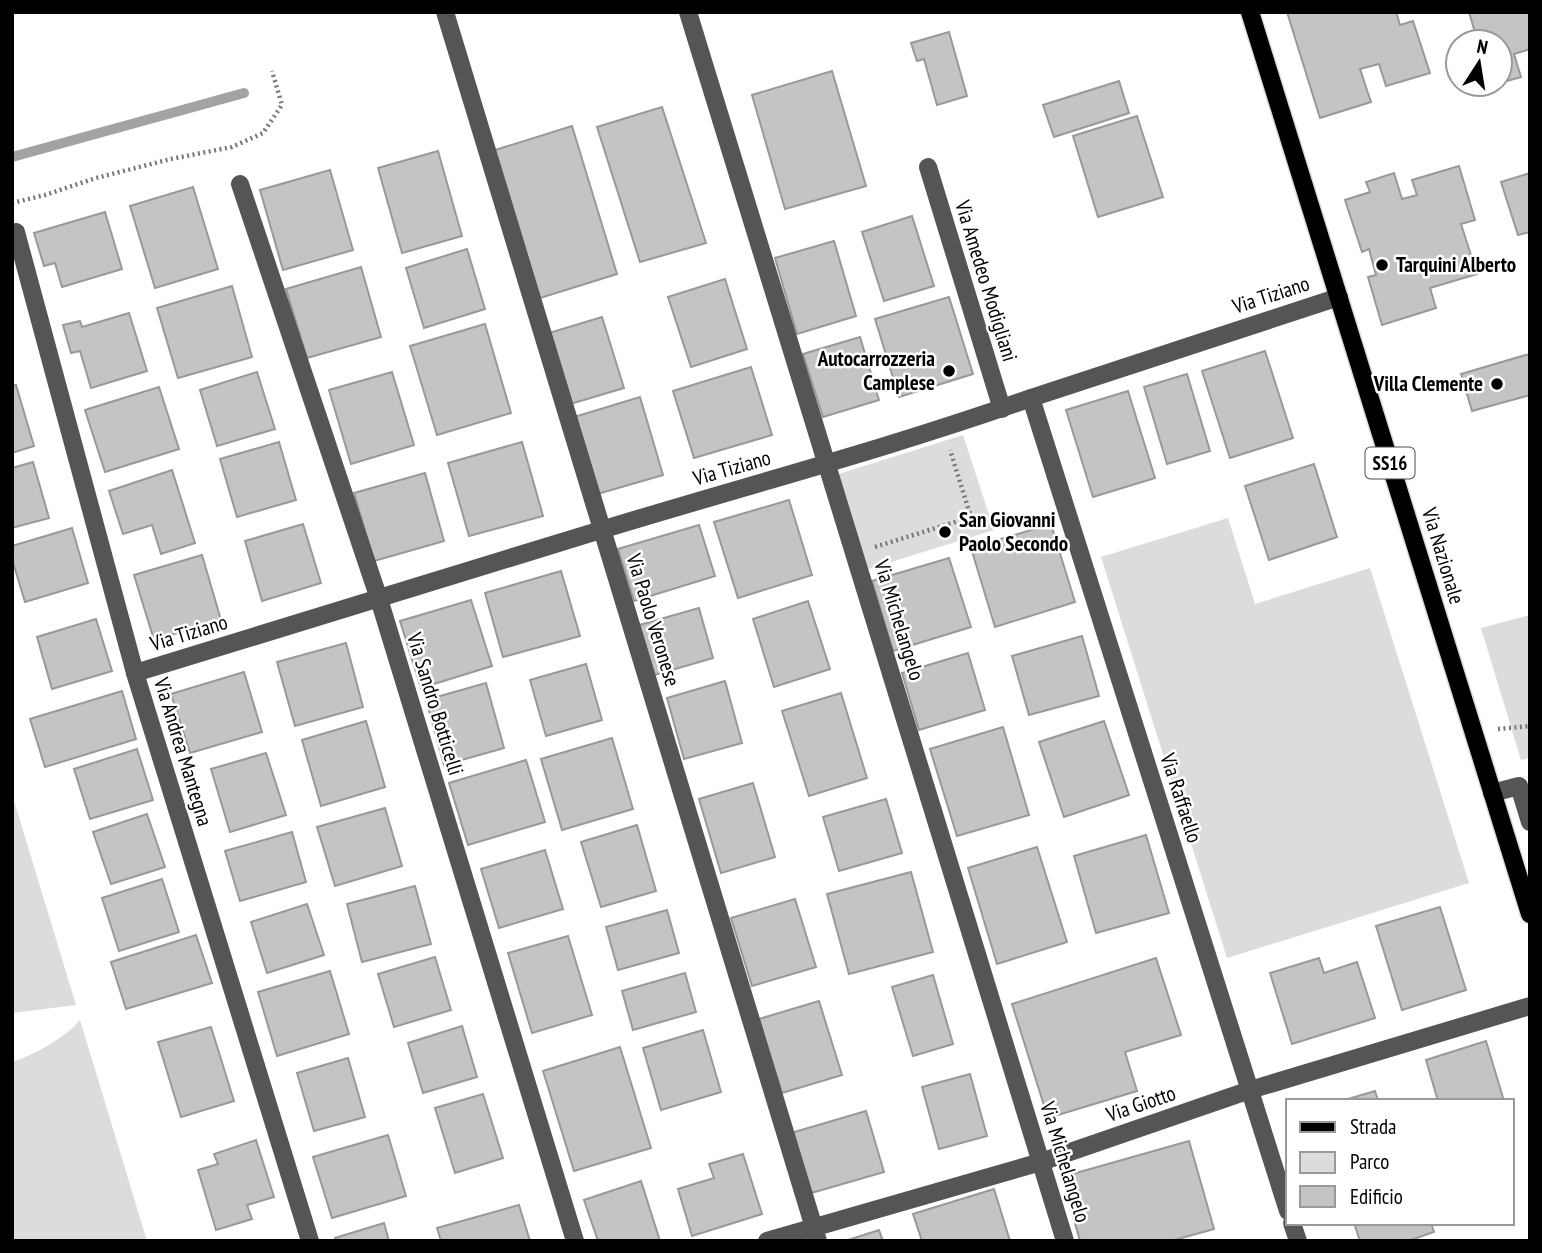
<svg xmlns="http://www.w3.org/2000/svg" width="1542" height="1253" viewBox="0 0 1542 1253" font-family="'PT Sans Narrow',sans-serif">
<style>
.green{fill:#dcdcdc}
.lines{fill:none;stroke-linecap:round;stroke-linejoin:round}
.stream{stroke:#a3a3a3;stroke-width:10}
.building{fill:#c4c4c4;stroke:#999;stroke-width:2}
.major-casing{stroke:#dbdbdb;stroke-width:21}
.path{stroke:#777;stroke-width:4.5;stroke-dasharray:2 3.5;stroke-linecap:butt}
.minor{stroke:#555;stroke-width:18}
.major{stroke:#000;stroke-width:18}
.poi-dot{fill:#000;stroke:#fff;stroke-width:2.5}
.labels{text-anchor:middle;stroke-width:5;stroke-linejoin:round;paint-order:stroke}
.shield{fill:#fff;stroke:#4c4c4c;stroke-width:2}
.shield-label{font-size:19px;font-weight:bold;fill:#000}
.poi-label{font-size:21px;font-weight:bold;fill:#000;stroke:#fff;text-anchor:start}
.street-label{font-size:21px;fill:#000;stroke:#fff}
</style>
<rect width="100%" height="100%" fill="#fff"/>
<g class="green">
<polygon points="963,435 994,530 859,572 829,477"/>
<polygon points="1228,518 1255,604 1370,568 1469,883 1227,958 1101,557"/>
<polygon points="1530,615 1530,758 1521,760 1481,628"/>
<polygon points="12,794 76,1005 12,1013"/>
<path d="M80,1020L147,1241H12V1062C34,1055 65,1038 80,1020Z"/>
</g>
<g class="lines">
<polyline class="stream" points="12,157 244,93"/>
</g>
<g class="building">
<polygon points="1287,12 1396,12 1400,25 1413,21 1430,73 1386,86 1379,64 1360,69 1371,102 1320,118"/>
<polygon points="1469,12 1530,12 1530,49 1514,54 1521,77 1500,83 1500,42 1460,42 1459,40 1476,36"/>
<polygon points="949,32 967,96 937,105 924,59 917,61 911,43"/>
<polygon points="832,71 866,186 785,209 752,95"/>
<polygon points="1119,81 1129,113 1054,137 1043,105"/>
<polygon points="1473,84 1498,84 1475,91"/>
<polygon points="662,107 706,243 640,262 597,127"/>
<polygon points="1137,116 1163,197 1098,217 1073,136"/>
<polygon points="572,126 617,274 537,299 492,151"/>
<polygon points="438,151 462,236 402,253 378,168"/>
<polygon points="1459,166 1475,220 1461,224 1477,274 1430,288 1436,308 1382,325 1368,277 1376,275 1369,249 1362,252 1345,200 1370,192 1366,182 1394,173 1402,199 1417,195 1412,180"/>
<polygon points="330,170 353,250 283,270 260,190"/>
<polygon points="1530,173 1530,232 1518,235 1501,182"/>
<polygon points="193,187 218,269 155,288 130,206"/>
<polygon points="105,212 122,269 62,287 55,263 44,266 34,233"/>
<polygon points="912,216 934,286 884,301 862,232"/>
<polygon points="834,241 856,316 797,334 775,258"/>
<polygon points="467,249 485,309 424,328 406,268"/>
<polygon points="361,267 381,337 307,358 286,289"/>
<polygon points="725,279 747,349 691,367 668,297"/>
<polygon points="232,286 252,357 178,378 157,308"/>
<polygon points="949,297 973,374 899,397 875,319"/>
<polygon points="129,313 147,371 91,388 80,351 71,353 63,325 80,321 82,327"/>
<polygon points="602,317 624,388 567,405 546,334"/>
<polygon points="485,324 511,413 437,435 410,346"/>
<polygon points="860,337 879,400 823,417 803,354"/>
<polygon points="1265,351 1293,438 1230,458 1202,371"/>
<polygon points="1529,354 1530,395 1472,411 1461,374"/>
<polygon points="751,367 772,435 694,458 673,391"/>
<polygon points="257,372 275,429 217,446 200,390"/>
<polygon points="392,372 414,445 351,464 329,390"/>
<polygon points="1187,374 1210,451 1167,464 1144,387"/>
<polygon points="16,385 34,446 12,453 12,386"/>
<polygon points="159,387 179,449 105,472 85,410"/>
<polygon points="1128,391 1155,478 1093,497 1066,410"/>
<polygon points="640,397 663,475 594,495 571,418"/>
<polygon points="279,442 296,500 237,517 220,459"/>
<polygon points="522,442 543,516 469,536 448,463"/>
<polygon points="33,462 49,518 12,528 12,468"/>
<polygon points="1314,464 1337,537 1269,560 1245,486"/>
<polygon points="172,470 195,543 161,554 152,525 123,534 109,491"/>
<polygon points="425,473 444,541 374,561 354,493"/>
<polygon points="789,500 812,575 738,598 714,522"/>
<polygon points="303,524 321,583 262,601 245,541"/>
<polygon points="1051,524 1075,602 995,627 971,548"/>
<polygon points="699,525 715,576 634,601 618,549"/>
<polygon points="72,528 88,583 25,602 12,559 12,546"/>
<polygon points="202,555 221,620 154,640 134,575"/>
<polygon points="949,558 971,627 893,651 872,581"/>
<polygon points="561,571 580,636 503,657 485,593"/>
<polygon points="471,600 492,666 421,688 400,621"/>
<polygon points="808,601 830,669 774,687 753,619"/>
<polygon points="699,608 713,658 651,676 636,626"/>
<polygon points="96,619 112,671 52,689 37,637"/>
<polygon points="1082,636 1099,696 1029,715 1012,656"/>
<polygon points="346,643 363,707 295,726 277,662"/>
<polygon points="968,653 985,710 919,730 902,673"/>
<polygon points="586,664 602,720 546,736 530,680"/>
<polygon points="244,672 262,732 190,753 171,694"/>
<polygon points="725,681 742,743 684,759 667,698"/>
<polygon points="486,683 504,748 444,765 426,700"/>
<polygon points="122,691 136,739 45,767 30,719"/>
<polygon points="841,693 867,778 809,796 782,711"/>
<polygon points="366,721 385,787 321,806 302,740"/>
<polygon points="1104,721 1129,795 1064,817 1039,742"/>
<polygon points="1003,727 1029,815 957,836 930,749"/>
<polygon points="612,738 633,809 562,830 541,759"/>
<polygon points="137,749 153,800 90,819 74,769"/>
<polygon points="266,753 286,815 230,832 211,769"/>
<polygon points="526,760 545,822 468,845 449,783"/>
<polygon points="753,783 775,857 721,873 699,799"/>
<polygon points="886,799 902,853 839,871 823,817"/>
<polygon points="385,808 402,866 335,886 317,827"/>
<polygon points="147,814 165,867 111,884 93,832"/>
<polygon points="637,825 656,891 601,907 581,842"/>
<polygon points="292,832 306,882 240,901 225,851"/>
<polygon points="1146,835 1169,913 1096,933 1074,856"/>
<polygon points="1037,847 1067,942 997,964 968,868"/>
<polygon points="545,850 563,909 499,928 481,869"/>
<polygon points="911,872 933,952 849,974 827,894"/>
<polygon points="162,879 179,932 119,951 102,898"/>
<polygon points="415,886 431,944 362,962 347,904"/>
<polygon points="795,899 816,967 752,986 731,918"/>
<polygon points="307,904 324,955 267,973 251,922"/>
<polygon points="1440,907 1466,990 1402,1010 1376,926"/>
<polygon points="667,910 679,953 618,970 606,927"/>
<polygon points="196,935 212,983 126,1009 111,962"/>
<polygon points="568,936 592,1015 532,1033 508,953"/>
<polygon points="435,957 451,1010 394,1027 378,974"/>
<polygon points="1156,958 1181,1035 1125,1052 1137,1091 1048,1118 1012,1004"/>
<polygon points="1319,958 1324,973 1357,962 1375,1018 1292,1044 1270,973"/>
<polygon points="330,971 349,1034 277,1056 258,992"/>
<polygon points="685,973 696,1012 633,1030 622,991"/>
<polygon points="933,975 953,1044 913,1056 892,987"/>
<polygon points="819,1001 842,1075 782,1093 759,1019"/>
<polygon points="462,1026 477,1077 423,1093 408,1043"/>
<polygon points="211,1027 234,1101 181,1117 158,1042"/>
<polygon points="703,1030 721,1092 661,1110 643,1048"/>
<polygon points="1486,1041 1504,1101 1438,1101 1426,1060"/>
<polygon points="620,1047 651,1148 574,1171 543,1071"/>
<polygon points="348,1058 365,1117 314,1131 297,1073"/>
<polygon points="970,1074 987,1136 939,1149 922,1087"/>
<polygon points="1375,1091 1378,1101 1341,1101"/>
<polygon points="483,1094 503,1158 455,1173 435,1108"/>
<polygon points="866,1111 884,1172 808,1194 791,1133"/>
<polygon points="388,1135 406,1196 332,1218 313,1157"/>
<polygon points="256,1140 274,1197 247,1205 252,1219 216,1230 198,1170 218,1164 214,1154"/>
<polygon points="1189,1141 1214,1229 1171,1241 1080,1241 1062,1177"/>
<polygon points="743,1154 762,1214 692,1236 678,1189 714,1178 709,1164"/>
<polygon points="641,1181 660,1241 598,1241 584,1200"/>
<polygon points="994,1189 1010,1241 922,1241 913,1214"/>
<polygon points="519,1205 530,1241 441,1241 437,1228"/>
<polygon points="384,1223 389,1241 336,1241 335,1238"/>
<polygon points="1354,1223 1431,1223 1434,1232 1408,1241 1360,1241"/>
<polygon points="879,1230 883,1241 845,1241"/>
</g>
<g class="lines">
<g class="major-casing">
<polyline id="major" points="1250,12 1530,914"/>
</g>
<g class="path">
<polyline points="12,13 14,12"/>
<polyline points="12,203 45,195 96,178 171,159 232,147 263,133 282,105 272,71"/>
<polyline points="875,547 971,517 950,450"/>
<polyline points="1498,729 1530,726"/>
</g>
<g class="minor">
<polyline points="445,12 818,1241"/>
<polyline points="688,12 1065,1241"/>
<polyline points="928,167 1002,409"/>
<polyline points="240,184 379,599 575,1241"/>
<polyline points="16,232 135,673 310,1241"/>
<polyline points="1031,398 1288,1211"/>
<path d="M135,673C291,626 446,577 601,530C745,486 890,448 1031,398L1339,297"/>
<polyline points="1492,793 1519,786 1530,822"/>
<polyline points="1292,1223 1298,1241"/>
<polyline points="767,1241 1041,1162 1250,1090 1530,1006"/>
</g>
<use href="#major" class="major"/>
</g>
<g class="poi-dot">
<circle cx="1382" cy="265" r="7"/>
<circle cx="949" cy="371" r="7"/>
<circle cx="1497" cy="384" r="7"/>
<circle cx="945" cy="532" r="7"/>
</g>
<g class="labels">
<rect class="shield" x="1365.5" y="447.5" width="49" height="31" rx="5"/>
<g class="shield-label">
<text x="1390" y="470">SS16</text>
</g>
<g class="poi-label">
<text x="1396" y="272">Tarquini Alberto</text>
<text x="935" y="366" text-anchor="end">Autocarrozzeria<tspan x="935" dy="24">Camplese</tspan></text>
<text x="1483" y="391" text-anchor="end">Villa Clemente</text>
<text x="959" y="527">San Giovanni<tspan x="959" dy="24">Paolo Secondo</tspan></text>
</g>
<g class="street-label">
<text transform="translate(986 281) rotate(73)" y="7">Via Amedeo Modigliani</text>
<text transform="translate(1271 295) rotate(-18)" y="7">Via Tiziano</text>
<text transform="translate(732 468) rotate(-16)" y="7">Via Tiziano</text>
<text transform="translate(1443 556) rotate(73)" y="7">Via Nazionale</text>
<text transform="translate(653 620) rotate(73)" y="7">Via Paolo Veronese</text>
<text transform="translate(899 620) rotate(73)" y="7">Via Michelangelo</text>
<text transform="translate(189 633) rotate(-17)" y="7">Via Tiziano</text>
<text transform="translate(435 704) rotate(73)" y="7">Via Sandro Botticelli</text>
<text transform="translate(183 752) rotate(73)" y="7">Via Andrea Mantegna</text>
<text transform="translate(1181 798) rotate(72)" y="7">Via Raffaello</text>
<text transform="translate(1141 1104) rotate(-19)" y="7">Via Giotto</text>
<text transform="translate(1065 1162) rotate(73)" y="7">Via Michelangelo</text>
</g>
</g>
<rect width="1542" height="1253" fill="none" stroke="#000000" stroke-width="28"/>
<rect x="1286" y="1099" width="228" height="126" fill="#ffffff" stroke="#999999" stroke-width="2"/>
<rect x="1300" y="1122" width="35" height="10" fill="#000000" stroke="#999999" stroke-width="2"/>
<text x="1350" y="1134" font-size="21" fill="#000000">Strada</text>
<rect x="1300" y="1152" width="35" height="21" fill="#dcdcdc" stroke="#999999" stroke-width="2"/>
<text x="1350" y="1169" font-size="21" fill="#000000">Parco</text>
<rect x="1300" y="1186" width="35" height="21" fill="#c4c4c4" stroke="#999999" stroke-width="2"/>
<text x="1350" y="1204" font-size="21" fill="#000000">Edificio</text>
<g transform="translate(1479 63) rotate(12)"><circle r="33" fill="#ffffff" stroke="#999999" stroke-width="2"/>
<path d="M0-5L12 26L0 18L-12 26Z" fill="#000000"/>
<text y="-10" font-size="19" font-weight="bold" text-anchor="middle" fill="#000000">N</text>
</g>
</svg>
